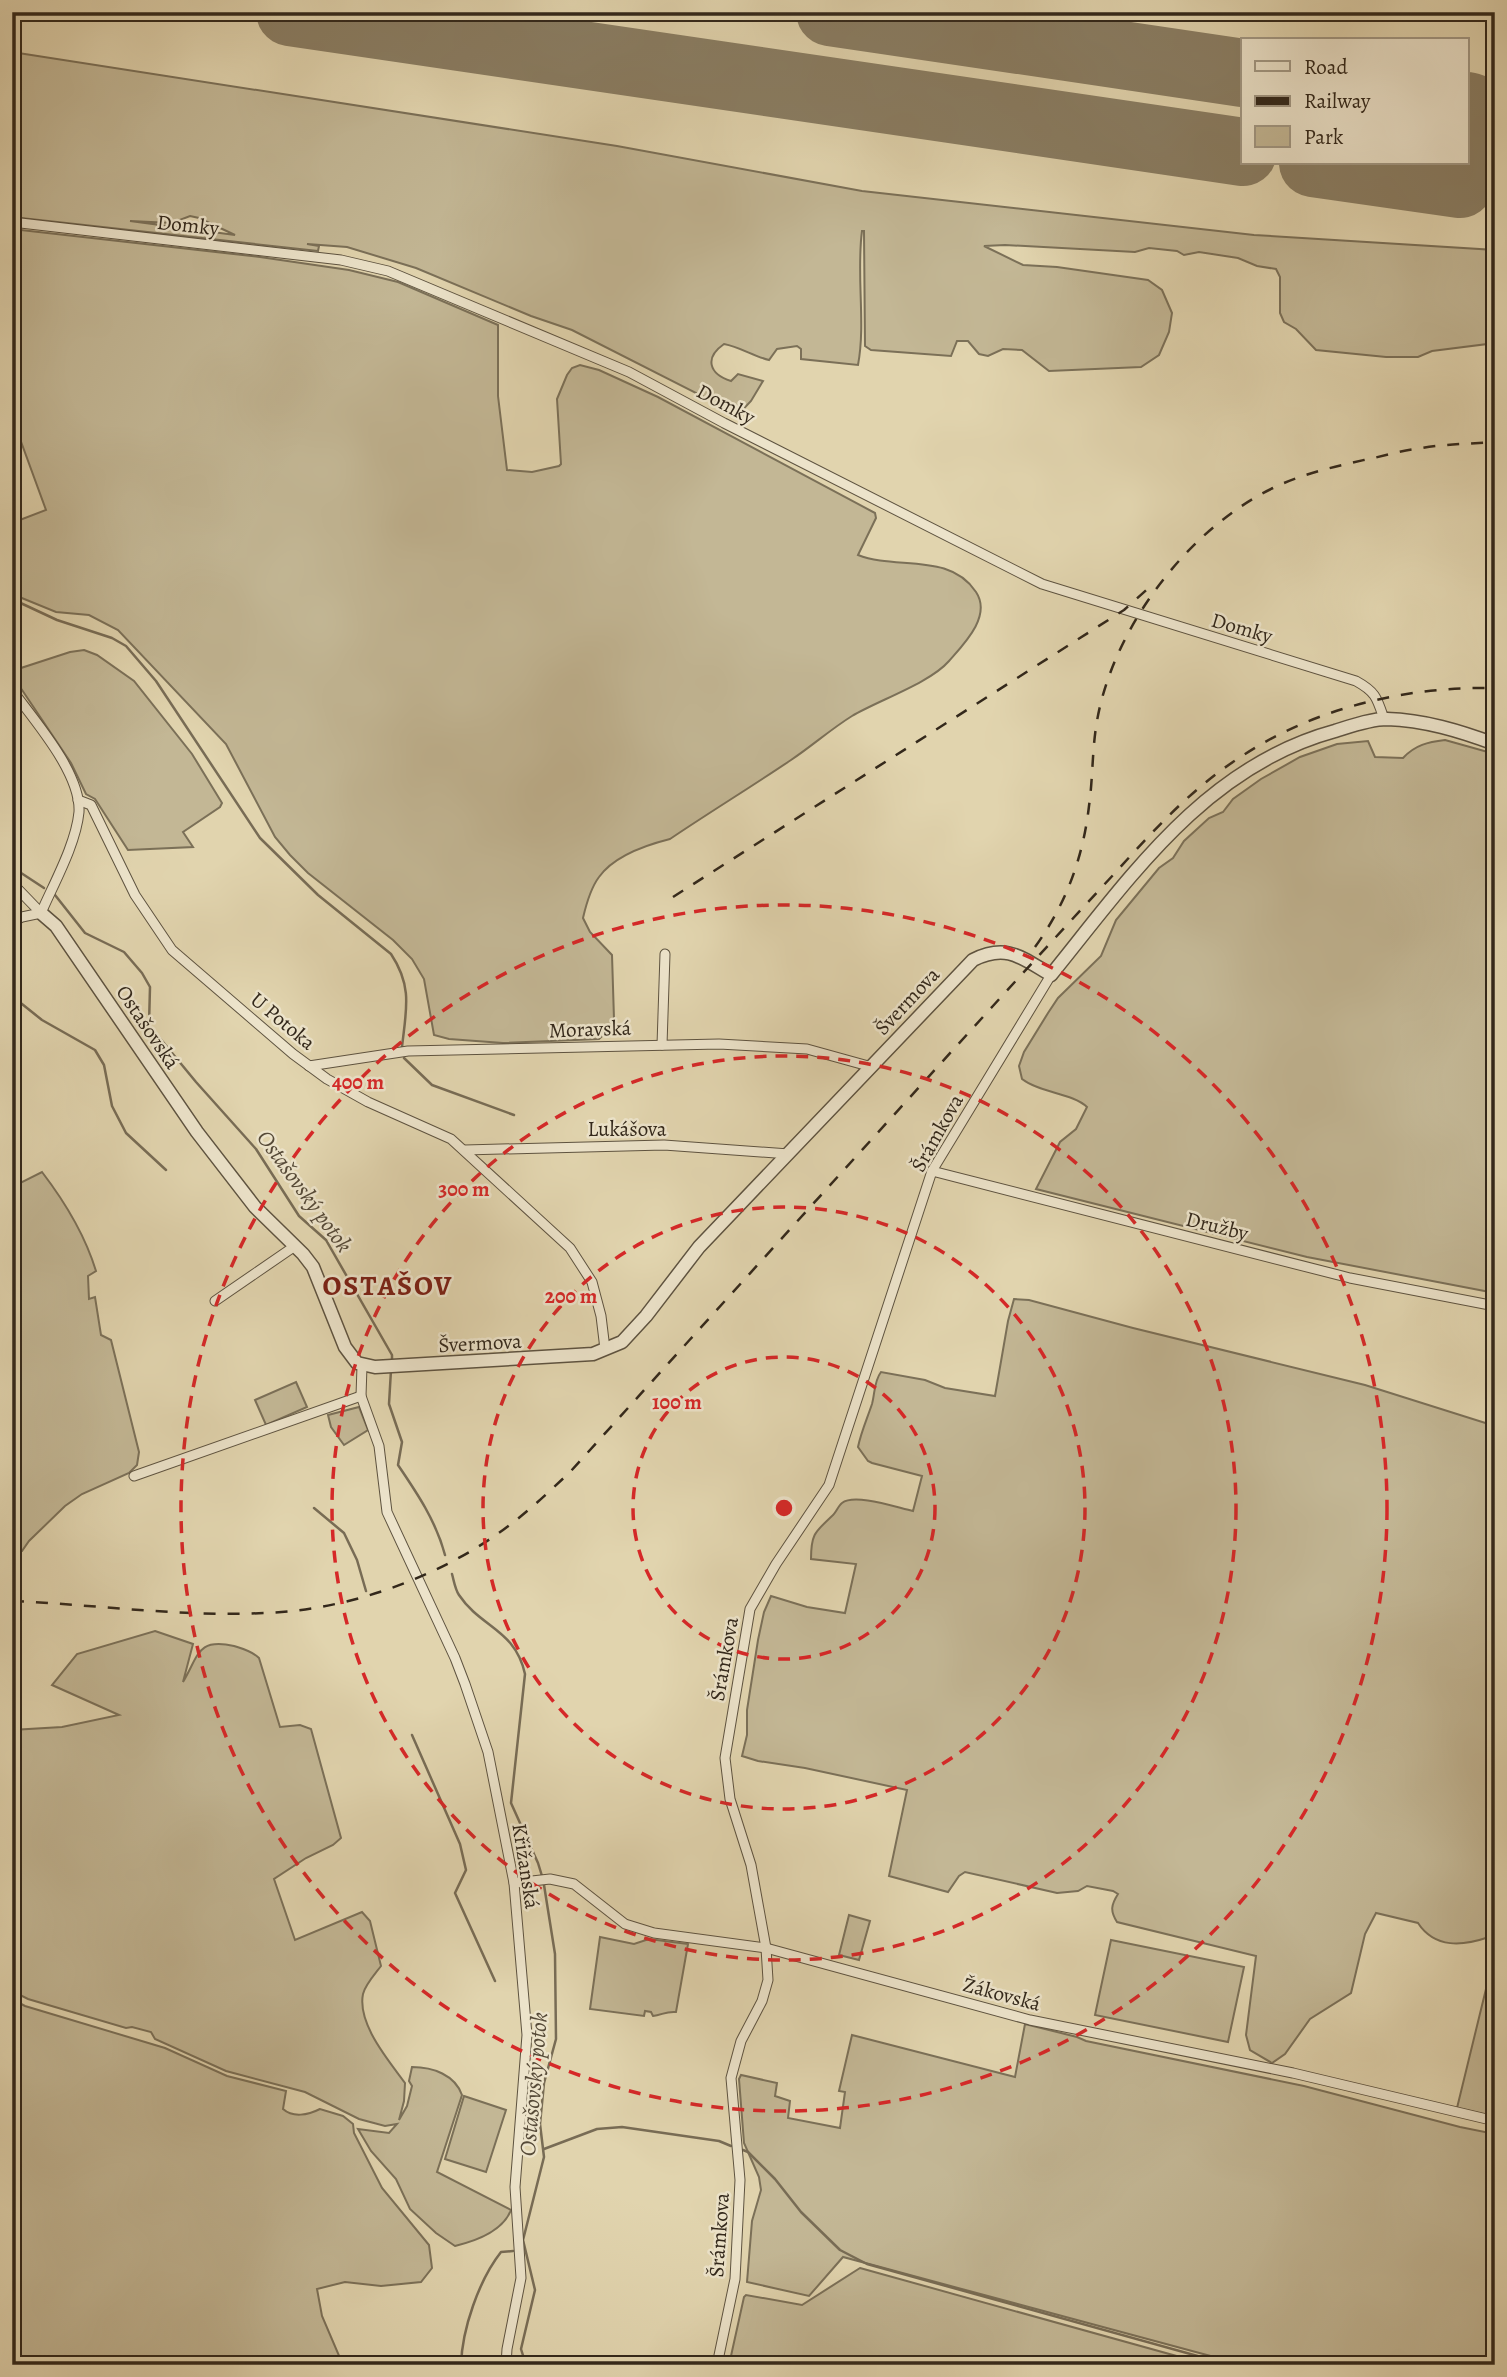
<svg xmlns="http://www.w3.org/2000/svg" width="1507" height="2377" viewBox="0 0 1507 2377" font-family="Alegreya,serif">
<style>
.green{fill:#c3b795;stroke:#7b7058;stroke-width:2;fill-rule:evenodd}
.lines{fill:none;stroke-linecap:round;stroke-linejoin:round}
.stream{stroke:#786c55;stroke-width:2.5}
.runway{stroke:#8a7e64;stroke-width:68}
.minor-casing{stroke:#5e5340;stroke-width:11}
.tertiary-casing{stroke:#5e5340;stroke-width:15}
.minor{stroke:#ece3ca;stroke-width:9}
.tertiary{stroke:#ece3ca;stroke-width:12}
.rail{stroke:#33281b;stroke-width:2.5;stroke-dasharray:12 12;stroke-linecap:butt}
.ring{fill:none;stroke:#d62828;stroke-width:3.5;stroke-dasharray:12 9}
.labels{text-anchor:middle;stroke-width:5;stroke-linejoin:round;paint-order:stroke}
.street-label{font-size:21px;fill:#33281b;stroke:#ece3ca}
.water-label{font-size:23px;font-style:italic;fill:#564a38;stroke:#ece3ca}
.district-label{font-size:28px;font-weight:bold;letter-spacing:2px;fill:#7a1f14;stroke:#ece3ca}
.centre{fill:#d62828;stroke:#ece3ca;stroke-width:3.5}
.ring-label{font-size:21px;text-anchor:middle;font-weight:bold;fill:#d62828;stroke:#ece3ca;stroke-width:5;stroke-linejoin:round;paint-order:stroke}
</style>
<rect width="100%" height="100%" fill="#e1d4ae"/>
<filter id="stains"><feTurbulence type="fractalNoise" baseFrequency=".00286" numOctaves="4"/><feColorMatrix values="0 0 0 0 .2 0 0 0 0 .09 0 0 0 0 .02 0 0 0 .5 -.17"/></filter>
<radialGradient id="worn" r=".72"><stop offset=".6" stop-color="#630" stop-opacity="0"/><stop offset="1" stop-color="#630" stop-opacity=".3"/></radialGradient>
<g class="green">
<path d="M12,52L617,146L862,191L1254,235L1495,250V343L1432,351L1418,357H1386L1316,350L1296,329L1284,322L1280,313V277L1276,269L1257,266L1238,258L1199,252L1184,255L1177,251L1149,248L1135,252L1005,245L984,246L1023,265L1057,267L1148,280L1162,290L1172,313L1169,332L1159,355L1141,367L1049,371L1022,350L1003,349L988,356L979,354L968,341H957L951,356L871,350L865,346L864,231H862C856,275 866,322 858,365L801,359V349L797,346L777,349L769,360C753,356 740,347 724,344C704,358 709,374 731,381L738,374L763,381L751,401L736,417L708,399L572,330L531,316L416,268L347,247L307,244L319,246L318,251L12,217ZM190,216L199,218L235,235L130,221L172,223Z"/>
<path d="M12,229L260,257L349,270L398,282L498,325V396L507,470L532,472L559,466L561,464L557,399L567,375L572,368L580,365L599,370L658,397L875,513L876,518L858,555C896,570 950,552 976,592C992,616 964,644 949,661C930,683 879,700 852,716C831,729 812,746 791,760C751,787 710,812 670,839C646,845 614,856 599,877C590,889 586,905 583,918L590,932L612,955L614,1019L611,1028L599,1039L503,1043L449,1039L434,1035L424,979L412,959L393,940L308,873L290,855L275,837L226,744L118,630L89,615L56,612L12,594V523L46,510L20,439L12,427Z"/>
<polygon points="84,650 97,655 134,681 192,754 222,803 220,807 183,832 193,847 128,850 95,799 86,794 71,763 12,675 18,669 70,652"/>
<path d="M1445,740L1495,754V1293L1307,1257L1036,1189L1060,1142L1076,1129L1087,1107C1072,1093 1040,1093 1022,1079L1019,1066L1024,1052L1048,1013L1058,998L1101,956L1116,920L1159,868L1173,858L1184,841L1209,818L1223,812L1233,799L1261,779L1300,757L1337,744L1368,741L1375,757L1403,758C1415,745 1428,742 1445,740Z"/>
<path d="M42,1172C65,1202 85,1235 96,1271L88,1276L89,1299L95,1297L101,1335L111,1340L139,1452L137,1465L129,1473L82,1494L65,1506L29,1541L22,1551H12V1187Z"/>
<path d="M1014,1299L1029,1300L1133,1328L1365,1385L1495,1426V1941L1489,1937C1463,1946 1435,1949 1418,1923L1376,1913L1365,1934L1351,1993L1310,2019L1285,2054L1272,2063L1250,2050L1246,2035L1256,1956L1117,1922C1110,1911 1111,1905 1118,1894L1113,1891L1087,1886L1078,1891L1057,1893L965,1872L959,1876L948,1892L889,1876L907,1790L805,1768L758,1761L742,1756L747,1735V1710L758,1640L764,1612L771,1596L807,1607L845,1613L856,1564L811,1559C811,1534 815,1532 832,1516C836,1513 838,1506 842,1503C855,1493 898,1508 913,1511L922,1476L872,1463L868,1461L858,1447C861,1432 867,1419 872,1404C875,1393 874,1381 881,1372L925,1380L945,1388L995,1396L1008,1321Z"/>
<polygon points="296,1382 307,1407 266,1425 255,1400"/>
<polygon points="359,1407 368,1430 344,1445 331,1427 328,1415"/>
<path d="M155,1631L193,1644L183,1682C199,1655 197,1638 234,1646C243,1649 252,1651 259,1658L280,1727L300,1725L311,1729L341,1838L333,1845L306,1858L274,1879L295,1940L362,1912L370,1921L381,1966C375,1974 365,1985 363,1994C357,2024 389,2061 405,2083L404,2101L399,2120L407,2106L412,2086L409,2081L412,2067C433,2067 455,2075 462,2095L437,2172L511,2210C503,2231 476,2241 455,2246L436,2233L410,2209L396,2179L371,2151L358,2129L389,2133L397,2124L385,2126L359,2119L305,2092L226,2071L155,2039L151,2032L132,2027L126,2028L28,1999L12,1991V1730L62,1727L119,1715L52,1685L77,1654Z"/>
<polygon points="849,1915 870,1921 859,1960 839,1955"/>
<path d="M600,1937L634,1944L649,1939L688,1944L676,2012C666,2011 662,2015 653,2016L651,2012L645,2011L644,2016L590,2009Z"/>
<polygon points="1111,1940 1244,1967 1228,2042 1095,2015"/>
<polygon points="1495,1952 1495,2117 1457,2108"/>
<path d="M12,1999L25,2006L165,2048L227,2076L286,2091L283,2109C293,2118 308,2115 320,2109L343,2116L353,2124L354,2133L382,2188L429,2245L432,2268L421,2282L381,2286L345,2282L317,2289L322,2316L343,2365H277L276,2362L274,2365H12Z"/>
<polygon points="1025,2024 1077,2037 1086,2041 1304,2086 1460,2127 1495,2134 1495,2365 1244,2365 843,2257 809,2296 747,2282 752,2221 761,2190 759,2177 744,2143 739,2079 741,2075 777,2083 775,2096 790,2101 788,2118 840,2128 845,2092 839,2091 852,2035 1015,2077"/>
<polygon points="464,2096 506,2110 486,2172 445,2159"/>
<polygon points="860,2268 1209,2365 729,2365 744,2297 746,2295 802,2305"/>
</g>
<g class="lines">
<g class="stream">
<path d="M12,599L57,620L112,638L126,646L156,681L260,838L318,895L391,954C413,987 406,1010 402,1047"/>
<polyline points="12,867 44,888"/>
<polyline points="55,895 85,933 124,952 142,973 150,987 149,1025 196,1082 256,1149 299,1216 326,1240 392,1355 392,1363"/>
<polyline points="12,996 42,1020 95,1050 104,1065 112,1106 126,1133 166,1170"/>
<polyline points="404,1058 432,1085 514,1115"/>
<path d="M391,1370L389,1404L402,1442L398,1465C417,1493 436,1521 445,1555"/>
<polyline points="314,1508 344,1533 357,1560 366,1591"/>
<path d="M452,1574C454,1581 455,1589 459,1595C481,1628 515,1629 525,1674L511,1803L538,1863L542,1876"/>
<polyline points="412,1735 460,1844 466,1870 455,1893 495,1981"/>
<polyline points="544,2149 597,2129 622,2127 719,2141 731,2146"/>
<polyline points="743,2150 748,2152 775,2179 801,2212 840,2250 867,2264 1230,2365"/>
<path d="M461,2365C462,2329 479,2280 501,2252L513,2251"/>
<polyline points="526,2365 521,2349 535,2290 523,2240 544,2157 540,2124 544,2083 556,2039 555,1954 544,1885"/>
</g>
<g class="runway">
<polyline points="290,12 1243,152"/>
<polyline points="830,12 1243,73"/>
<polyline points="1467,106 1471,107 1467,136"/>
<polyline points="1313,163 1460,184 1463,163"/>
</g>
<g class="minor-casing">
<g id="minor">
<path d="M12,222L341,260L388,271L629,372L724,423L1042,584L1356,681C1376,692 1377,698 1384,719"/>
<path d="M12,690C34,720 81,773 79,812C76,844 54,883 41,913"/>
<polyline points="78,800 91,805 135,895 172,950 293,1054 327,1079 368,1102 451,1139 570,1248 592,1282 601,1316 605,1349"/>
<polyline points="12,883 41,913"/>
<polyline points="12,922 22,917 41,913"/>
<polyline points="662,1045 665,954"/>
<polyline points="309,1066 408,1051 719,1044 807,1049 872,1067"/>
<polyline points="465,1150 664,1145 789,1154"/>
<polyline points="932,1171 1350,1278 1495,1306"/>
<polyline points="215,1301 295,1246"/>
<polyline points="362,1366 361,1396 379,1446 387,1512 455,1658 465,1684 488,1752 514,1883 527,2035 515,2187 521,2278 507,2349 506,2365"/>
<polyline points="134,1476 361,1396"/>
<polyline points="514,1883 550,1879 574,1884 625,1924 654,1933 766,1948 1030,2020 1293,2073 1495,2121"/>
<polyline points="717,2365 735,2279 740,2180 731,2078 741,2041 762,2001 768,1980 766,1948 751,1865 730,1799 725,1758 750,1609 776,1564 829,1485 932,1171 1051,975"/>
</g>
</g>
<g class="tertiary-casing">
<path id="tertiary" d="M41,913L56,926L197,1132L255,1207L303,1254L313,1267L345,1347L357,1363L375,1367L593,1354L622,1342L646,1316L699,1247L973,960C1007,943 1022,958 1051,975C1131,876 1206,766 1335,731C1351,726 1370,719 1387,719C1424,720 1460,731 1495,744"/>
</g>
<use href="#minor" class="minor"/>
<use href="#tertiary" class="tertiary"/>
<g class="rail">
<polyline points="673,897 1124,610 1152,585"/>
<path d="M1035,947C1066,904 1083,858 1089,806C1093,778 1092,749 1097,721C1113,628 1188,529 1273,488C1302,474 1333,467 1364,460C1381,457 1398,451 1416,449C1442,444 1468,444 1495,442"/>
<path d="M12,1601C105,1605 200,1620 293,1611C366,1603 444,1573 503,1530C528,1512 550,1491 571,1471C711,1316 852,1161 992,1007C1033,962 1074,917 1115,873C1153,831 1191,789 1239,758C1313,708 1407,686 1495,688"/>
</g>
</g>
<g class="ring">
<circle cx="784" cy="1508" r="151"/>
<circle cx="784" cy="1508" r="301"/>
<circle cx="784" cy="1508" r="452"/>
<circle cx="784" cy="1508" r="603"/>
</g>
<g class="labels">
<g class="street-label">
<text transform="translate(188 225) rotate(6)" y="7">Domky</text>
<text transform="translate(726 404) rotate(28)" y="7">Domky</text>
<text transform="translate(1242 628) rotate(16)" y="7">Domky</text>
<text transform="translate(907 1001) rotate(-47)" y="7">Švermova</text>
<text transform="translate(283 1021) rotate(40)" y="7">U Potoka</text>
<text transform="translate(148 1027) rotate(56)" y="7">Ostašovská</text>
<text transform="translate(590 1029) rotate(-2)" y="7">Moravská</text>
<text x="627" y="1136">Lukášova</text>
<text transform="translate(937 1133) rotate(-61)" y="7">Šrámkova</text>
<text transform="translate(1217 1226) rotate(14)" y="7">Družby</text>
<text transform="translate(480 1343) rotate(-3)" y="7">Švermova</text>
<text transform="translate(724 1659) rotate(-80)" y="7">Šrámkova</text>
<text transform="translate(526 1866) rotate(81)" y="7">Křižanská</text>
<text transform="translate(1002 1994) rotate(15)" y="7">Žákovská</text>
<text transform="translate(719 2235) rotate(-86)" y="7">Šrámkova</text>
</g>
<g class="water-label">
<text transform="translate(305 1191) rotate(54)" y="8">Ostašovský potok</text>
<text transform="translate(533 2084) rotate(-85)" y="8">Ostašovský potok</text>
</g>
<g class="district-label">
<text x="388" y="1295">OSTAŠOV</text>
</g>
</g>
<circle cx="784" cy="1508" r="10" class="centre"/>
<g class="ring-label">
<text x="358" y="1089">400 m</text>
<text x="464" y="1196">300 m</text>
<text x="571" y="1303">200 m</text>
<text x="677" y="1409">100 m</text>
</g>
<rect width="1507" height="2377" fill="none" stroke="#e1d4ae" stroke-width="42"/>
<rect x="14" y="14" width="1479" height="2349" fill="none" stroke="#33281b" stroke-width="3.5"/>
<rect x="21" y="21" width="1465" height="2335" fill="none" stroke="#33281b" stroke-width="2"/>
<rect x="1241" y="38" width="228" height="126" fill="#ece3ca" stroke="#a29884" stroke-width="2"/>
<rect x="1255" y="61" width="35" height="10" fill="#ece3ca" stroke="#a29884" stroke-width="2"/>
<text x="1304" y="74" font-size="21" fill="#33281b">Road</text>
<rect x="1255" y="96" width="35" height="10" fill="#33281b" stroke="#a29884" stroke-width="2"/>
<text x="1304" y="108" font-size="21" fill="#33281b">Railway</text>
<rect x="1255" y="126" width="35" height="21" fill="#c3b795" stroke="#a29884" stroke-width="2"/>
<text x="1304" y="144" font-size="21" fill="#33281b">Park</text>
<rect width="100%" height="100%" filter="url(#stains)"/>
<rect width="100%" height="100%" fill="url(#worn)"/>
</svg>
